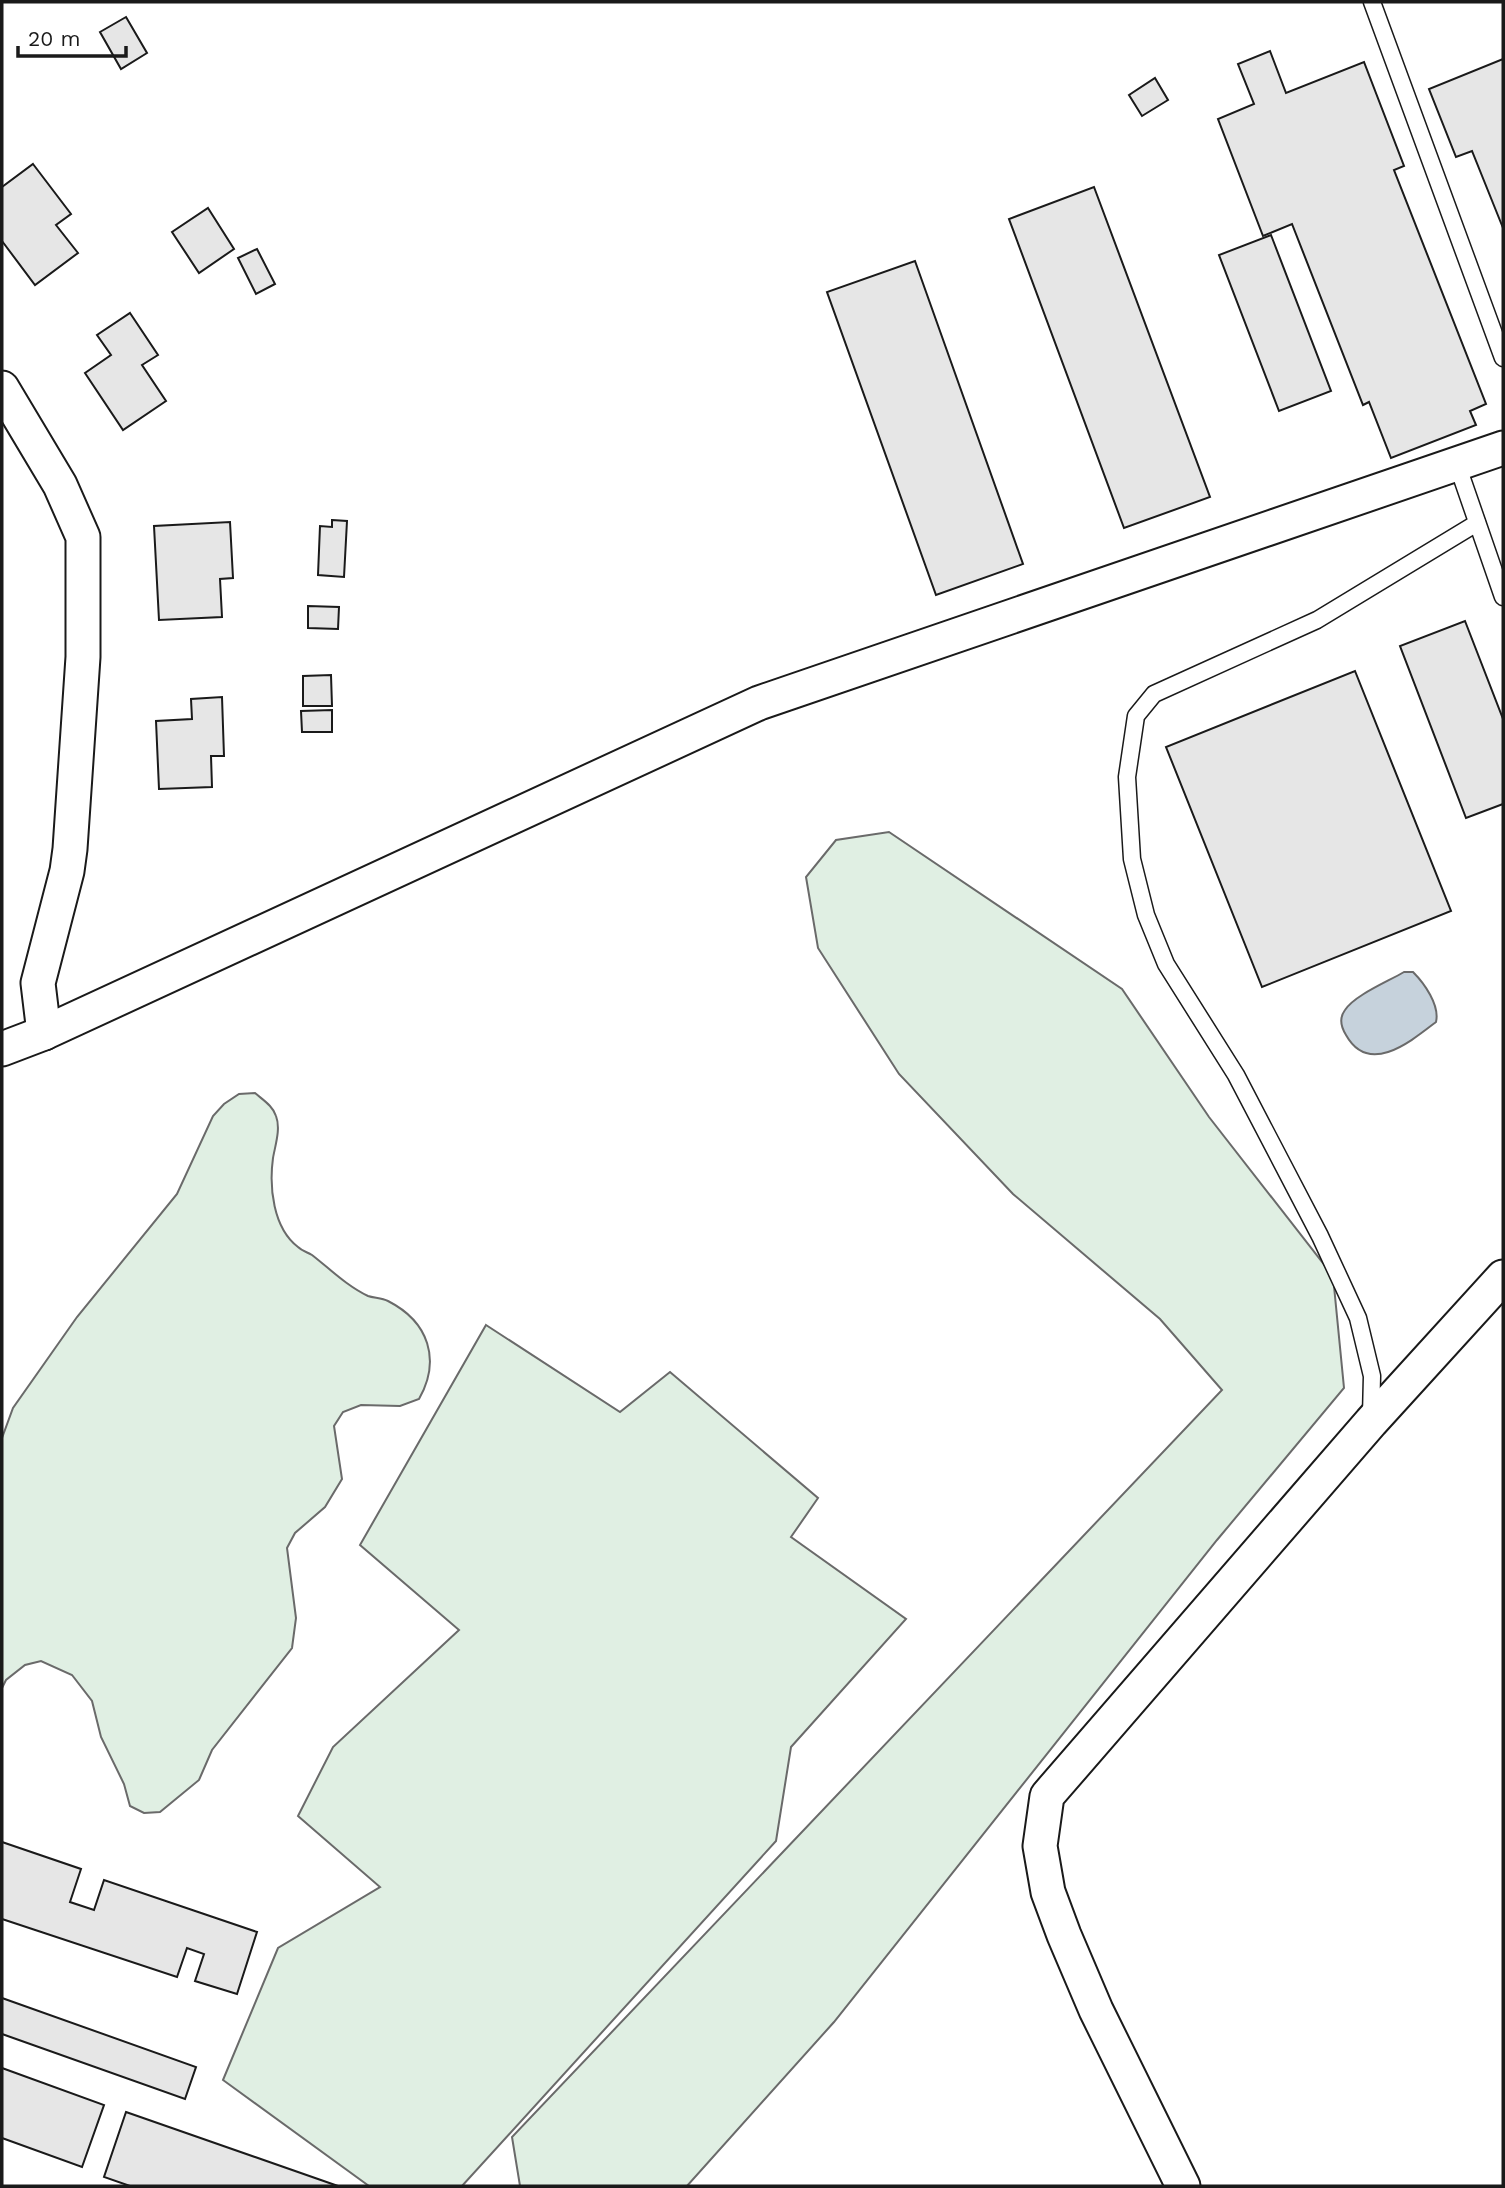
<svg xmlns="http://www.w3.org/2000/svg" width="1505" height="2188" viewBox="0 0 1505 2188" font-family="'Work Sans',sans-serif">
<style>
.green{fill:#e0efe3;stroke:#6a6a6a;stroke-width:2}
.water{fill:#c6d2dc;stroke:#6a6a6a;stroke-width:2}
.building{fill:#e6e6e6;stroke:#1a1a1a;stroke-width:2}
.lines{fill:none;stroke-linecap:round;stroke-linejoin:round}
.service-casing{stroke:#1a1a1a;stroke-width:19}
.minor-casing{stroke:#1a1a1a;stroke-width:37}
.service{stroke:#fff;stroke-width:16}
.minor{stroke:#fff;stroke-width:33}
</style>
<rect width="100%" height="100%" fill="#fff"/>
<g class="green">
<polygon points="889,832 1122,989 1209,1117 1333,1276 1344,1388 1217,1540 834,2022 687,2186 520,2186 512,2137 1222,1390 1160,1319 1013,1194 899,1074 818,948 806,877 836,840"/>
<path d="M255,1093C263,1100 273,1106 276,1116C281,1129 275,1146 273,1158C269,1187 273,1228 298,1247C302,1251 307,1252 312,1255C330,1269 347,1286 368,1296C374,1298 382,1298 388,1301C429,1322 441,1360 419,1399L400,1406L361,1405L343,1412L334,1426L342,1479L325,1507L295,1533L287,1548L296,1618L292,1648L212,1750L199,1780L160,1812L144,1813L130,1806L124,1784L101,1737L92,1701L72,1675L41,1661L25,1665L6,1680L2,1688V1438L13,1408L77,1317L177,1194L213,1116L224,1104L239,1094Z"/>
<polygon points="486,1325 620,1412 670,1372 818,1498 791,1537 906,1619 791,1747 776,1841 462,2186 369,2186 223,2080 278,1948 380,1887 298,1816 333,1747 459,1630 360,1545"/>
</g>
<path class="water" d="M1404,972H1413C1424,983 1440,1005 1436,1022C1410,1042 1369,1076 1346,1035C1341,1027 1339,1018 1345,1010C1355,995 1387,982 1404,972Z"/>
<g class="building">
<polygon points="126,17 147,53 121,69 100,32"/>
<polygon points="1270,51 1286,93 1364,62 1404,166 1394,170 1486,404 1470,411 1476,425 1391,458 1369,402 1363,405 1292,224 1263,236 1218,119 1254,104 1238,64"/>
<polygon points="1503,59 1503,228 1472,151 1456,157 1429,89"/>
<polygon points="1155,78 1168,100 1142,116 1129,95"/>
<polygon points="33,164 71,214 56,225 78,253 35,285 2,241 2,187"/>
<polygon points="1094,187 1210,497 1124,528 1009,219"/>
<polygon points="208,208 234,249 199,273 172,232"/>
<polygon points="1271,235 1331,391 1279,411 1219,255"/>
<polygon points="257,249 275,284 256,294 238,258"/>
<polygon points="915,261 1023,564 936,595 827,292"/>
<polygon points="130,313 158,355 142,365 166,401 123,430 85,373 111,355 97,335"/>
<polygon points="332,520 347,521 344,577 318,575 320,526 332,527"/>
<polygon points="230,522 233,578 220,579 222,617 159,620 154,526"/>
<polygon points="308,606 339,607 338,629 308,628"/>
<polygon points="1465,621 1503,719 1503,804 1466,818 1400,646"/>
<polygon points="1355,671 1451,911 1262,987 1166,747"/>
<polygon points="331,675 332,706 303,706 303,676"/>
<polygon points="222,697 224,756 211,756 212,787 159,789 156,721 192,719 191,699"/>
<polygon points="332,710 332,732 302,732 301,711"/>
<polygon points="2,1842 81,1869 70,1902 94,1910 104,1880 257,1932 237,1994 195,1981 204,1954 187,1948 177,1977 2,1919"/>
<polygon points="2,1998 196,2067 185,2099 2,2034"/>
<polygon points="2,2068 104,2105 82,2167 2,2138"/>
<polygon points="126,2112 338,2186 130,2186 104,2177"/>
</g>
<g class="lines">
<g class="service-casing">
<g id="service">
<polyline points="1372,2 1503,358"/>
<polyline points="1457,464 1503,597"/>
<polyline points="1371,1416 1372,1376 1358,1318 1320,1236 1236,1075 1166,964 1146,915 1132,859 1127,777 1136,716 1154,694 1317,620 1477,523"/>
</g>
</g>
<g class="minor-casing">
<g id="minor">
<polyline points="2,388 60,485 83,537 83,657 70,849 67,871 38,983 44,1033"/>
<polyline points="2,1049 44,1033 759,703 1503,448"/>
<polyline points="1183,2186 1096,2010 1064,1935 1048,1892 1040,1846 1047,1796 1371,1422 1503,1277"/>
</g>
</g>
<use href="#service" class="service"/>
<use href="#minor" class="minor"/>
</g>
<rect width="1505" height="2188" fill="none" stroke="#1a1a1a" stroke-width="7"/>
<path d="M18 46v10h108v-10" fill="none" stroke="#1a1a1a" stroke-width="3.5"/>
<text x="28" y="46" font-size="21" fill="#1a1a1a" stroke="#ffffff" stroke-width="5" paint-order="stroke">20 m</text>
</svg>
